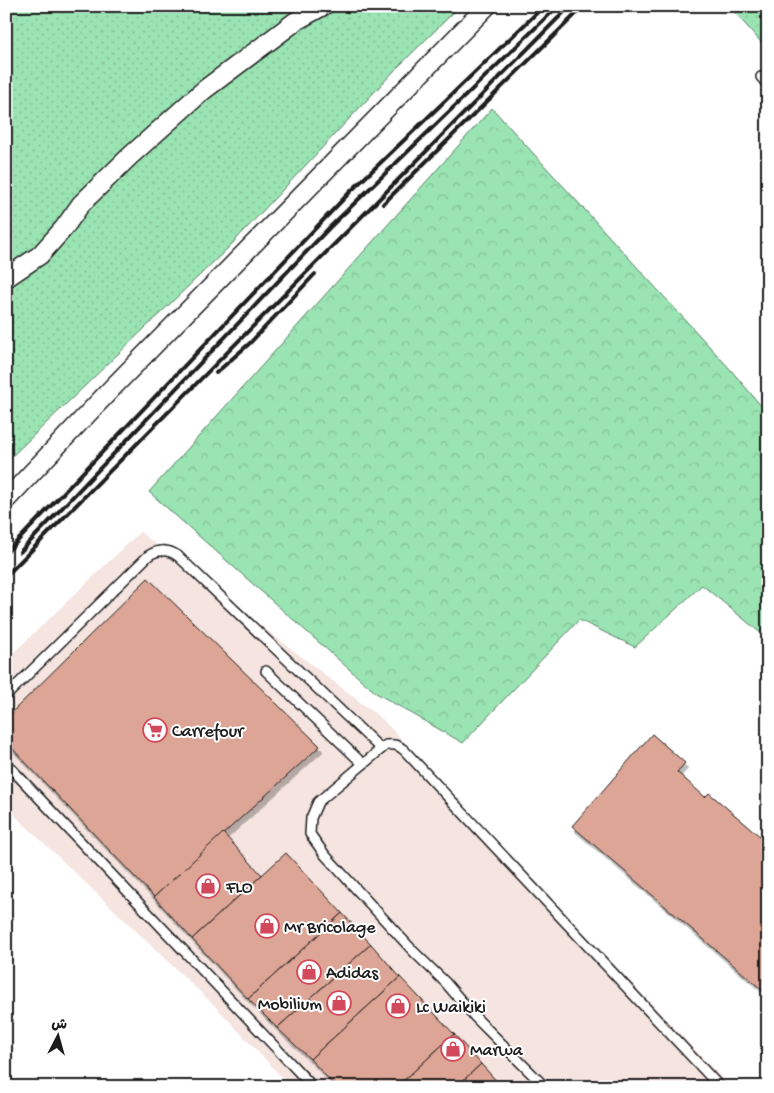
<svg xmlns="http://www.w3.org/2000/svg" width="774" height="1093" viewBox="0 0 774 1093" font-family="'Gochi Hand','Playpen Sans Arabic',sans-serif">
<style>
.built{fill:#f5e4df}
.grass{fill:url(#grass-dots);stroke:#5b8067}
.forest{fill:url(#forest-crowns);stroke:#5b8067}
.building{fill:#dda595;stroke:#1c1c1c;filter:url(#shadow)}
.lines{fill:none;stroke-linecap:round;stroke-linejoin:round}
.service-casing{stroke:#1c1c1c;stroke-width:12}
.minor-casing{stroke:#1c1c1c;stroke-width:21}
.service{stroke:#fff;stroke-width:9}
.minor{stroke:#fff;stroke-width:18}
.rail{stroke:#1c1c1c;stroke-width:4}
.labels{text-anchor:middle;stroke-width:4;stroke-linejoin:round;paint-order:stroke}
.poi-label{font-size:18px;fill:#1c1c1c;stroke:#fff;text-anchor:start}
</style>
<defs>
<pattern id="grass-dots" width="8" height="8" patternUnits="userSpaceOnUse" patternTransform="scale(1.25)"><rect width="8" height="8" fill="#9ae3b2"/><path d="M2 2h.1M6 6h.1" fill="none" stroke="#84c298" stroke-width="1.8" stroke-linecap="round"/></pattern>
<pattern id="forest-crowns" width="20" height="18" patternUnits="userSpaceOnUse" patternTransform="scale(1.25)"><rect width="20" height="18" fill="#9ae3b2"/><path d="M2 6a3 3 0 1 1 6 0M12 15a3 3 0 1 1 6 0" fill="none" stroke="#84c298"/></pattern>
<filter id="shadow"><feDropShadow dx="3" dy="5.5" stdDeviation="0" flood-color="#0004"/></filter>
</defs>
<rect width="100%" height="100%" fill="#fff"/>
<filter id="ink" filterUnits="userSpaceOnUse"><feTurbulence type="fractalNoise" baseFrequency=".02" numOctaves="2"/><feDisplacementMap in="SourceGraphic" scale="10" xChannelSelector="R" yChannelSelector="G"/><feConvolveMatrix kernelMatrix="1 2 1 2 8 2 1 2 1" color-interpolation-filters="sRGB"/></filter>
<g filter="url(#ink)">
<polygon class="built" points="140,532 382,719 730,1087 291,1087 218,1009 6,807 6,660"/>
<g class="grass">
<polygon points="6,6 460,6 395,70 229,247 6,462"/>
<polygon points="729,6 768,6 768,50"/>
</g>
<polygon class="forest" points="492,108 730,369 768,414 768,639 702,585 635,647 579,620 463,743 376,693 149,492"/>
<g class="building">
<polygon points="148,578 320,746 154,897 6,742 6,718"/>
<polygon points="652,734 685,763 677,772 705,797 709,793 768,843 768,995 572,826"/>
<polygon points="223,833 262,875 192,939 154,897"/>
<polygon points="286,853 342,913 248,999 192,939"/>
<polygon points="342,913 371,944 277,1028 248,999"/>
<polygon points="371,944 400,977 310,1059 277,1028"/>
<polygon points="400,977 454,1034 397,1087 336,1087 310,1059"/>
<polygon points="454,1034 481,1064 456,1087 397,1087"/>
<polygon points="481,1064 502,1087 456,1087"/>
</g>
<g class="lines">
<g class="service-casing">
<g id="service">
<polyline points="761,77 768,85"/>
<polyline points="266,671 363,764"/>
<path d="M6,696L148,556C158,549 168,549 178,556L381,749"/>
<polyline points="6,763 313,1087"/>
<path d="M545,1087L475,1017L445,982L414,952L325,855L310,834L311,818L318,802L386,745C394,744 398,745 404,750L720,1087"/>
</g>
</g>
<g class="minor-casing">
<g id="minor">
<polyline points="6,278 40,255 64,228 81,204 129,157 204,90 296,21 323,6"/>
<polyline points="6,500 114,386 487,6"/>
</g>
</g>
<use href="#service" class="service"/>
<use href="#minor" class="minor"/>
<g class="rail">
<polyline points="383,204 584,6"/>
<polyline points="216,373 250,343 315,274"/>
<polyline points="20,552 330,227 558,6"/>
<polyline points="6,553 351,191 544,6"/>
<polyline points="6,576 570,6"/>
</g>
</g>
</g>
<defs>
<g id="supermarket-ring" transform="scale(1.25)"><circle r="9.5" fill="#fff" stroke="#d1495b" stroke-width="1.5"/><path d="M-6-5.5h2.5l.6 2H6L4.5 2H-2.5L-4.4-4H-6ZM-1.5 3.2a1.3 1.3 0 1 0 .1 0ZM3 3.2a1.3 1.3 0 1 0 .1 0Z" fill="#d1495b"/></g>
<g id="shop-ring" transform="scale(1.25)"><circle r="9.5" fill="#fff" stroke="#d1495b" stroke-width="1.5"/><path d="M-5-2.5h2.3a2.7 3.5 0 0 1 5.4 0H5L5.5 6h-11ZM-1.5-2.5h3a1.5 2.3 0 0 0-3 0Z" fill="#d1495b"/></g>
</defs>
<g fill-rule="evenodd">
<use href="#supermarket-ring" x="155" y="730"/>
<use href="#shop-ring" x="208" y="886"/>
<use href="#shop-ring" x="267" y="926"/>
<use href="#shop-ring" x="309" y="972"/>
<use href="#shop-ring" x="339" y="1003"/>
<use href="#shop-ring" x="398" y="1006"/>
<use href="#shop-ring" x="453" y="1049"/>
</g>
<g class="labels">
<g class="poi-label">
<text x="172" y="736">Carrefour</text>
<text x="226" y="892">FLO</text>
<text x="284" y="932">Mr Bricolage</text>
<text x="326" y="978">Adidas</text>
<text x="322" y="1009" text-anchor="end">Mobilium</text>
<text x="416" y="1012">Lc Waikiki</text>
<text x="470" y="1055">Marwa</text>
</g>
</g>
<rect width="774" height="1093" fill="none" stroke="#fff" stroke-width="25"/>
<rect x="12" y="12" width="749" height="1068" fill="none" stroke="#1c1c1c" stroke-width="2" filter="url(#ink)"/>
<g transform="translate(58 1036) rotate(6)" stroke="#ffffff" stroke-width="4" paint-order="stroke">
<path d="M0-4L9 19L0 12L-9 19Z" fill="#1c1c1c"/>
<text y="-8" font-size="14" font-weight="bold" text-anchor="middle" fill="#1c1c1c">ش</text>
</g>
</svg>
